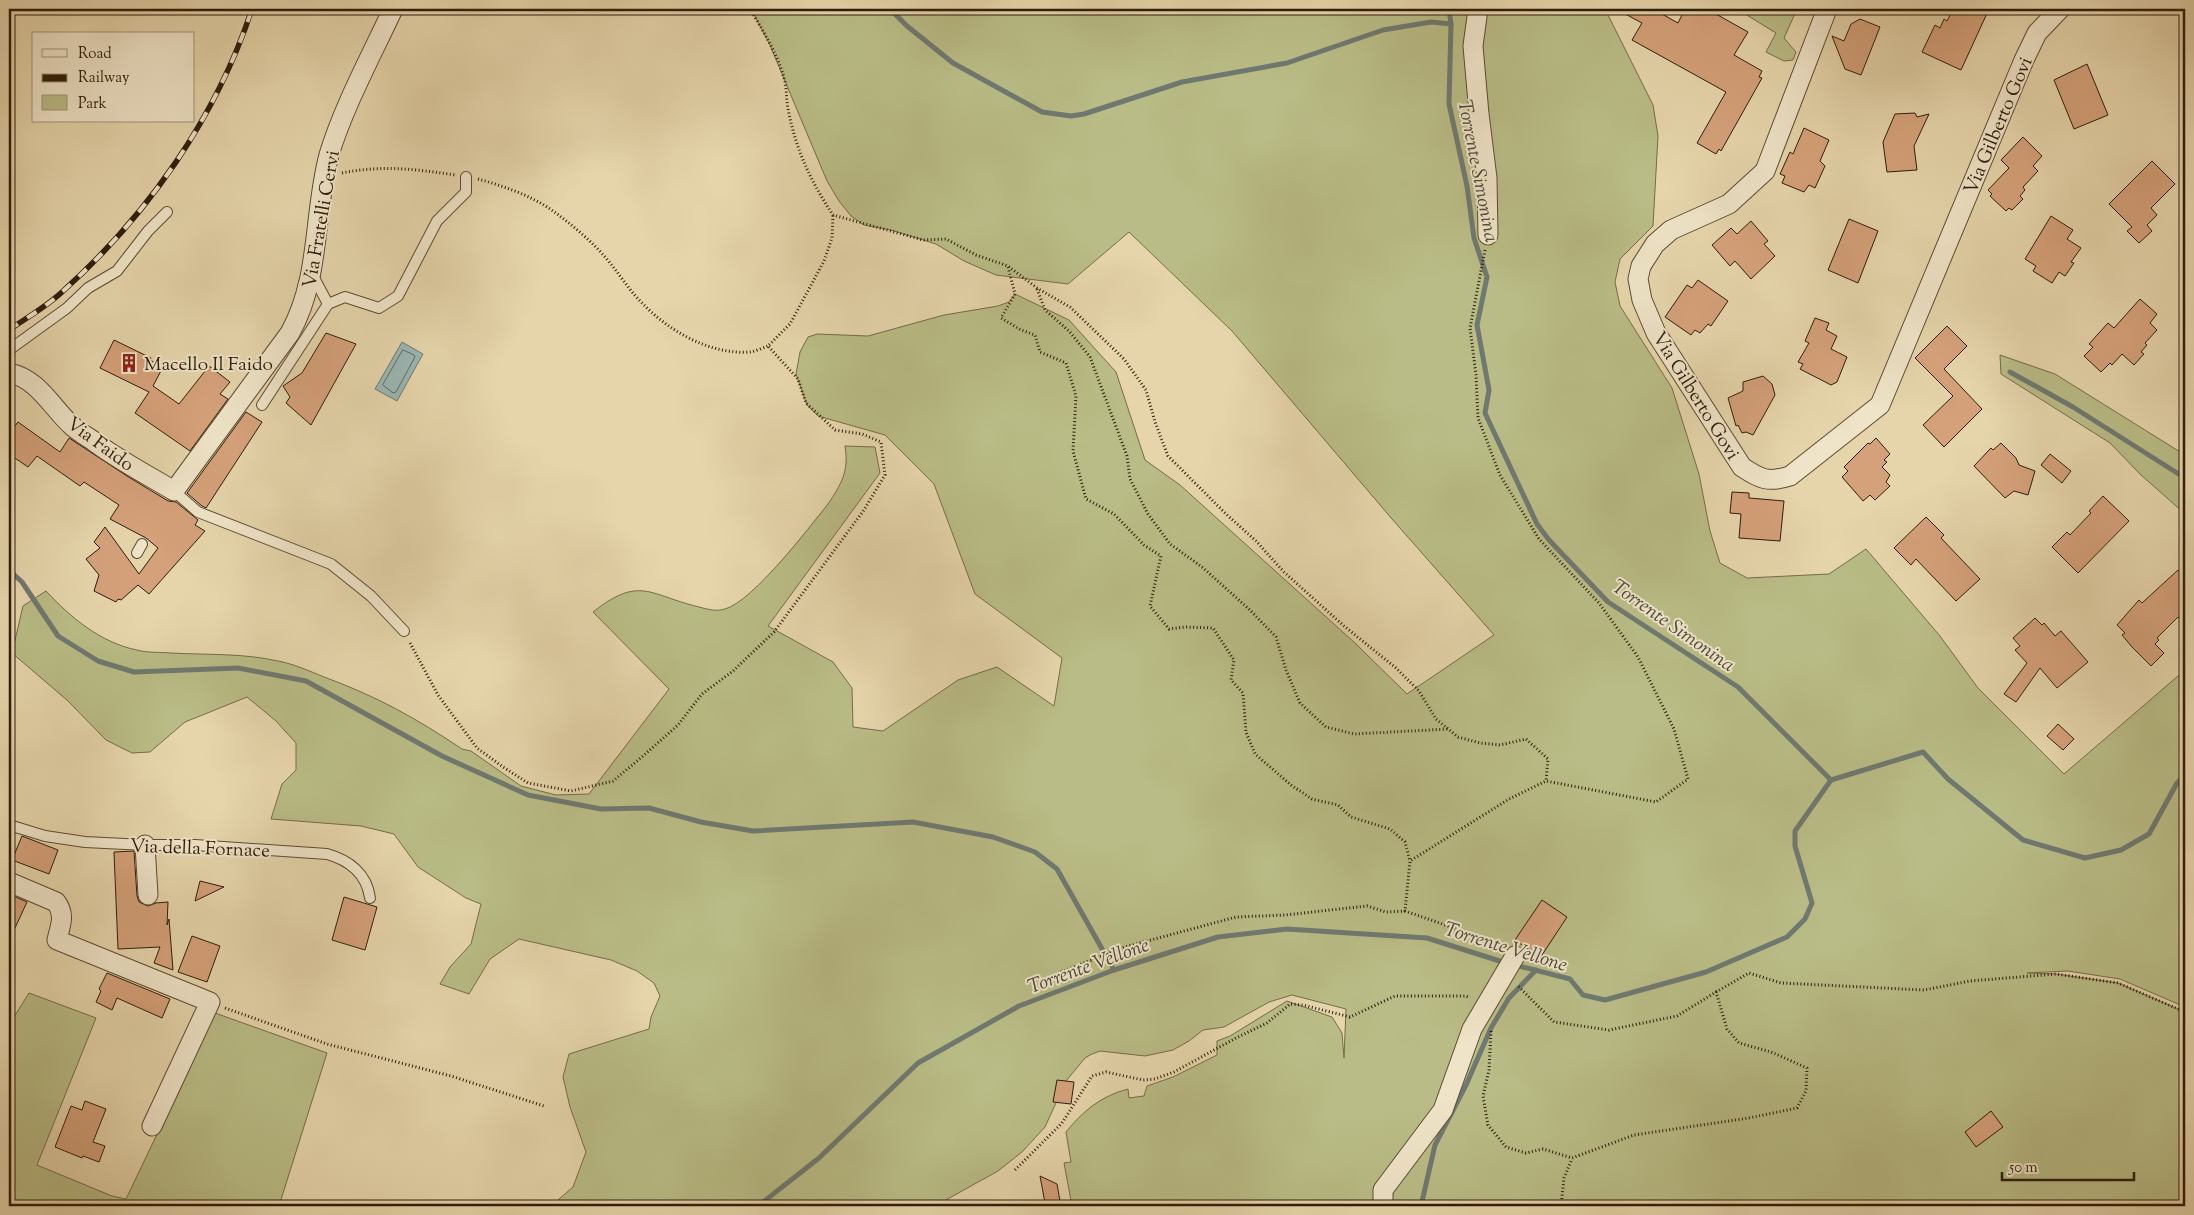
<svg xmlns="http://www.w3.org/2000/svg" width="2194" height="1215" viewBox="0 0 2194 1215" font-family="'Sorts Mill Goudy',serif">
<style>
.green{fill:#b9bc86;stroke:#746c48}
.water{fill:#9ab6b4;stroke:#6f7970}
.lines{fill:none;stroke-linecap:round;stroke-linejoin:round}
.shore{stroke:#646a5f;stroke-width:1}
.stream{stroke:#6f7970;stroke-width:5}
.building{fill:#d5a17a;stroke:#2e1d0a}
.service-casing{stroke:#5c4b32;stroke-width:12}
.minor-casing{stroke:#5c4b32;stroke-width:21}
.path{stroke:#2e1d0a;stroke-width:3;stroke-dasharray:1 2.5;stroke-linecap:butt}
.service{stroke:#efe4c8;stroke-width:10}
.minor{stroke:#efe4c8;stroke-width:19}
.rail-casing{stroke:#2e1d0a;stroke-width:5.5}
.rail{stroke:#efe4c8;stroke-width:4;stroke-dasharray:11;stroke-linecap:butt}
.labels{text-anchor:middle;stroke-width:4;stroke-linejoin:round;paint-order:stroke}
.street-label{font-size:19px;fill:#2e1d0a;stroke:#efe4c8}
.poi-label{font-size:19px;fill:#2e1d0a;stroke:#efe4c8;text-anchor:start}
.water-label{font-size:20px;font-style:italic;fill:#4e4b3d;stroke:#efe4c8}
</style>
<rect width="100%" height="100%" fill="#e6d5ab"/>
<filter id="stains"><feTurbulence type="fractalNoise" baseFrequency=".004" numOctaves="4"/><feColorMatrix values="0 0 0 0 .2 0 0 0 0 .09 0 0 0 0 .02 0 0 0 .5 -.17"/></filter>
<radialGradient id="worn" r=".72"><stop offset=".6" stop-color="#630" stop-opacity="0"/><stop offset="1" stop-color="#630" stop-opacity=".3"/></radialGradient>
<g class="green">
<path d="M751,9H1605L1653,105L1658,136L1653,226L1620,259L1615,282L1620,306L1672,388L1699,474L1710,531L1720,563L1747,578L1829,574L1866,549L1940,636L1978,688L2064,774L2185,670V1007L2120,979L2068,971L2027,973L2056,974L2118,983L2185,1012V1206H1072L1064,1163L1071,1162L1066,1132C1083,1111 1101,1096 1128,1089L1129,1098L1144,1096L1147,1086L1173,1077L1217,1055V1041L1230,1036L1287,1001L1332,1017L1342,1033L1344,1058L1346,1009L1292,995L1269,1002L1224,1027L1203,1030L1189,1041L1173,1050L1145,1056L1100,1051L1092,1054L1085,1058L1066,1081L1045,1127L1022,1152L998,1171L935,1206H551L573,1187L586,1152L570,1107L563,1077L569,1054L649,1029L651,1017L660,996L654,983L637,971L611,960L519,939L490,959L469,994L440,984L450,967L471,944L481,904L466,898L418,867L394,834L361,826L271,819L282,784L296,770V743L276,721L247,697L185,722L150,752L132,753L106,740L68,701L12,653L23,606L46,591C70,617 101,643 137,650C148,653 160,652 171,653C206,655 243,653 278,661C294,664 309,671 324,677C376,696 416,718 462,749L471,751L521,786L556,795L589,794L669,689L593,612C640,575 649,595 699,607C707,609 716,612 725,609C753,601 808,529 828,504C842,483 849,471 845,446L875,447L880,473L768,626L833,662L852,688L853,727L883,731L958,680L997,667L1054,706L1062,658L975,594L934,484L885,435L818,416L807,405L796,374L800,352L808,337L817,334L868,336L944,315L998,306L1009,302L1015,294L1069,320L1116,372L1145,460L1180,485L1355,643L1407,694L1494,635L1392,519L1232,331L1129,232L1068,284L996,275L964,261L936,244L891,230L864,225L851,216L839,201L827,181L769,43Z"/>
<polygon points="1737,9 1797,9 1784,38 1796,52 1793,60 1784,61 1766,52 1776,33"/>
<polygon points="2000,355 2055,374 2185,455 2185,514 2140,474 2110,443 2001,374"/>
<polygon points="29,993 96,1018 37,1165 112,1196 126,1199 215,1013 327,1053 279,1206 9,1206 9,1025"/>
</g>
<polygon class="water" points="402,342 423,354 397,401 375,389"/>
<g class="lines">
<polygon class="shore" points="403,350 414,355 415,357 396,392 393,393 383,385"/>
<g class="stream">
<polyline points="890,9 907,26 953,63 1042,112 1071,116 1084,114 1182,82 1287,63 1383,30 1431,22 1451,24 1449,104 1467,186 1474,238 1487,277 1477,325 1489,390 1485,413 1537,524 1549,540 1608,602 1738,687 1831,780"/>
<polyline points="1449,9 1451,24"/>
<polyline points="2010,372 2073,407 2185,478"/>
<polyline points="9,570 22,582 58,636 98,661 134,672 238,668 306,681 442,756 528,795 601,809 649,808 701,822 753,831 913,822 993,837 1035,852 1057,869 1114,970"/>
<polyline points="1515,965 1570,979 1583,995 1605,1000 1706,972 1787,937 1805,919 1812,903 1795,846 1795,831 1831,780 1923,752 1948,779 2023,840 2085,858 2121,850 2149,834 2177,783 2185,775"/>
<polyline points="758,1206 819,1158 918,1063 1019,1006 1114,970 1218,937 1287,929 1427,938 1506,963"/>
<polyline points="1421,1206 1435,1145 1466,1085 1491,1028 1509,998 1536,970"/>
</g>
</g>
<g class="building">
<polygon points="1616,9 1653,9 1678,23 1685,9 1707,9 1748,32 1734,55 1762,71 1759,77 1762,78 1721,151 1719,149 1716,154 1697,143 1726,92 1632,40 1642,23"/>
<polygon points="1953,9 1989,9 1961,70 1922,52 1935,25 1940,28 1944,19 1947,21"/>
<polygon points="1860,19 1880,27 1861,75 1845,69 1832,36 1844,41 1851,24"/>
<polygon points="2087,64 2108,115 2074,129 2054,80"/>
<polygon points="1915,113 1917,117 1929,114 1914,146 1917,170 1887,172 1883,142 1895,114"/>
<polygon points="1804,128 1829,140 1820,161 1825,166 1815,188 1809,185 1804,192 1782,183 1785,176 1780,174 1790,152 1793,154"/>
<polygon points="2023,137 2042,156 2033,166 2038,171 2023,187 2025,190 2020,196 2023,199 2012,210 2009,208 2006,211 1990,196 1992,194 1988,190 2009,168 2001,160"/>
<polygon points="2152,161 2175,184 2151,208 2157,215 2147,225 2152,231 2139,243 2127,231 2132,227 2109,204"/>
<polygon points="2051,216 2073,230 2067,239 2081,248 2071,262 2074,263 2065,276 2059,272 2052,283 2033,271 2036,266 2025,259"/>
<polygon points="1849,219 1878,231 1858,283 1828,270"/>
<polygon points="1751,221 1768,241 1764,244 1775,256 1751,279 1735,261 1730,266 1712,245 1731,228 1737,234"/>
<polygon points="1698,280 1728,301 1711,326 1708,324 1700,333 1695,330 1691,335 1665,317 1687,285 1692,288"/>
<polygon points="2140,299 2157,314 2150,323 2157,330 2145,343 2147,345 2141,352 2144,354 2134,365 2122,354 2112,365 2110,363 2101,372 2084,356 2093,347 2089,344 2108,323 2114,328"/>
<polygon points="1815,318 1829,323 1826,330 1837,336 1831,349 1847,357 1837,382 1831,385 1800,369 1803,364 1798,362 1809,343 1805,341"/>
<polygon points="1947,326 1967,346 1944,369 1982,409 1944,447 1923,425 1953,396 1915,358"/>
<polygon points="326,333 356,344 311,425 286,403 290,397 283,386 302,373"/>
<polygon points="114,340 151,358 150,360 163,367 153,386 179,404 209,366 230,382 220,394 228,399 190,451 135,413 149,392 100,368"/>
<polygon points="1763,376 1772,384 1775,395 1753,435 1746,432 1742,433 1738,425 1736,426 1728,398 1743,391 1743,382"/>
<polygon points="246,412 262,422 206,508 202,506 187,493"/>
<polygon points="18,422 60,452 69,438 127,476 168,501 176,502 198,520 195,525 205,531 149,594 138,585 121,600 118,599 116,602 94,591 99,575 86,559 100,548 94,542 105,527 139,574 158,548 146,538 110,519 119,505 84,482 80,486 37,456 28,467 9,454 9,434"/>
<polygon points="1876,438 1890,454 1884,460 1887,462 1882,467 1890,475 1886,482 1890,486 1875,500 1870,495 1863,501 1842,477 1848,471 1844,467 1868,443 1870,444"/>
<polygon points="2001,443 2016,458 2019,465 2035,471 2028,495 2014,491 2005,498 1974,466 1991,448 1993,450"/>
<polygon points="2050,454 2071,471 2062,483 2041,465"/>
<polygon points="1732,492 1749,493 1749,498 1784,501 1780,541 1739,538 1741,514 1730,513"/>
<polygon points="2103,496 2129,521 2078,573 2052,547 2067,532 2070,535 2091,513 2089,511"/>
<polygon points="1926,517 1944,535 1941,538 1980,579 1956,601 1916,559 1911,565 1894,548"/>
<polygon points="2178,570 2185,577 2185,625 2178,617 2157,638 2159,640 2155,644 2164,653 2151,666 2132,647 2122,635 2125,633 2117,625 2139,600 2142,603"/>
<polygon points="2035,618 2042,625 2044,623 2055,636 2061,631 2088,662 2057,688 2040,668 2016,702 2004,694 2027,663 2015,650 2020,646 2013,638"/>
<polygon points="2058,724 2074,739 2063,750 2047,736"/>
<polygon points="22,836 58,850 49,874 12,860"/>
<polygon points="134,851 137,896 139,902 148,906 156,903 168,902 167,925 169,919 173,970 154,963 160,947 118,949 114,852"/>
<polygon points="200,881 224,887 195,901"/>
<polygon points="9,894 27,902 9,941"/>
<polygon points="344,897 377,907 365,950 332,940"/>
<polygon points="1542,900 1567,917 1540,958 1515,940"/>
<polygon points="192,936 220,946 207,982 178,972"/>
<polygon points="107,973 170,999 162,1018 117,998 112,1010 96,1002 101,991 99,989"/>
<polygon points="1057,1080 1074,1082 1071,1104 1053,1102"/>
<polygon points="85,1101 106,1109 93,1142 105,1146 99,1162 83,1156 82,1158 55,1147 71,1106 82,1110"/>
<polygon points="1991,1111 2003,1127 1976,1147 1965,1132"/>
<polygon points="1040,1176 1057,1184 1060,1201 1045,1203"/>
</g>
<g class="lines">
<g class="service-casing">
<g id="service">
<polyline points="312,274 328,304"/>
<polyline points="9,350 67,308 88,288 117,271 148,231 167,212"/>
<polyline points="262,405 328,304 345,297 379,308 398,296 437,221 466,192 466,177"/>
<polyline points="174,491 198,512 331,564 371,596 404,631"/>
<polyline points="137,553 142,544"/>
<path d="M9,825L45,836L85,842L145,845H195L327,854C349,860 367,874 370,898"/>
</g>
</g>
<g class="minor-casing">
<g id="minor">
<polyline points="1478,9 1473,46 1479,114 1487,178 1488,235"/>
<path d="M1827,9L1765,171L1729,204L1671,230L1655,244L1641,266L1638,279L1642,300L1656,333L1742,467C1760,479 1768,483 1790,476L1880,405L2024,60L2037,33L2060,9"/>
<path d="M9,373C37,378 51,406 70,424C76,430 84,435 92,440C118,460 146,474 174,491L290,333C321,277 313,215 329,155C343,108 372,54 393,9"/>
<polyline points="145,845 148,895"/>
<path d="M9,882L56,902C66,915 60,926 57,940L210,1002L152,1126"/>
<polyline points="1383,1206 1383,1190 1443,1110 1472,1029 1515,956"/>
</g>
</g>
<g class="path">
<path d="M750,9C762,29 778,55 784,78C787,88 786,99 788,109C796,150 810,180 833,215L923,240L946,239L976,255L1008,266L1037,288L1070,307L1124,359L1146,390L1155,422L1168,456L1225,513L1256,541L1284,572L1344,626L1396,668L1419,691L1436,719L1458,737L1480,743L1500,745L1526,739L1548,759L1546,781"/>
<path d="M342,173C381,165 416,169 455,175"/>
<path d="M478,179C507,187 538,198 561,217C577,229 593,243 606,258C619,273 628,289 642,303C669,331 710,355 750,352C756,351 763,348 768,346"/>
<polyline points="1485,250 1470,328 1476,375 1478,418 1500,475 1539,539 1599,603 1638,657 1674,729 1688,779 1656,802 1546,781 1509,799 1410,861 1405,911 1451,927 1499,949"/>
<polyline points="1008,267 1015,294 1001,318 1021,330 1035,335 1040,352 1066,363 1076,396 1073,451 1086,499 1114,514 1144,545 1161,556 1150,606 1169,629 1185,627 1213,628 1234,660 1231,680 1243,693 1246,732 1255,754 1291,785 1312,799 1338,805 1351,817 1390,829 1405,842 1410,861"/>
<polyline points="1037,289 1045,310 1069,331 1090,357 1127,456 1130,479 1148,514 1170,544 1202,567 1250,610 1276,637 1286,670 1300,703 1326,727 1354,734 1448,729"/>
<polyline points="410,643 438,695 477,748 503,767 528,783 571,791 613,781 643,756 678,725 702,694 733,671 774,632 864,510 885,475 881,442 862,434 835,430 806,403 798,379 768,346 790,324 824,261 832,238 833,215"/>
<polyline points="1061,972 1125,947 1236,917 1285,915 1367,906 1386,912 1405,911"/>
<polyline points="1716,992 1749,973 1781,983 1924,990 1970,981 2056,974 2118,983 2185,1012"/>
<polyline points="225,1008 327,1044 451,1076 544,1106"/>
<polyline points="1491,1031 1489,1070 1483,1096 1488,1125 1506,1147 1526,1153 1543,1149 1572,1158 1634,1135 1749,1118 1797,1108 1806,1091 1807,1068 1771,1052 1739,1043 1727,1029 1716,992 1677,1016 1609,1030 1554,1022 1518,986"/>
<polyline points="1015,1170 1062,1123 1092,1076 1106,1072 1143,1080 1155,1079 1174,1072 1236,1038 1267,1023 1290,1004 1303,1005 1350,1017 1395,996 1466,996 1470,998"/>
<polyline points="1561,1206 1564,1178 1572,1159"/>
</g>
<use href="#service" class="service"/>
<use href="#minor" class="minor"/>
<g class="rail-casing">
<path id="rail" d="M9,330C26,318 46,307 62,292C147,216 216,118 252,9"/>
</g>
<use href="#rail" class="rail"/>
</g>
<defs>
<g id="building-bare" transform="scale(1.5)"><path d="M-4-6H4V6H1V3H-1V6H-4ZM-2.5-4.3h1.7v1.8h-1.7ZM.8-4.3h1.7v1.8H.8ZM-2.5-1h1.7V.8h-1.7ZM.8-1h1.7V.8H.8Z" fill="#8f2418" stroke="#efe4c8" stroke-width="2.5" paint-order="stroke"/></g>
</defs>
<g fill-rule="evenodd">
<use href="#building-bare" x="129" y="363"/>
</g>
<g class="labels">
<g class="street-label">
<text transform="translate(1997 125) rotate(-67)" y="7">Via Gilberto Govi</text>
<text transform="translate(320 219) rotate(-80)" y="7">Via Fratelli Cervi</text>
<text transform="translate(1697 395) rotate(58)" y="7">Via Gilberto Govi</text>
<text transform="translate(101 443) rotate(36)" y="7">Via Faido</text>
<text transform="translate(200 847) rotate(2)" y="7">Via della Fornace</text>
</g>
<g class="poi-label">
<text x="144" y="370">Macello Il Faido</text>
</g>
<g class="water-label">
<text transform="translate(1479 171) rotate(79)" y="7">Torrente Simonina</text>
<text transform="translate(1674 625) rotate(35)" y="7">Torrente Simonina</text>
<text transform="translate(1506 946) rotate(17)" y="7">Torrente Vellone</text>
<text transform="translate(1088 965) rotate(-20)" y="7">Torrente Vellone</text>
</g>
</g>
<rect width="2194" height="1215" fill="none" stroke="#e6d5ab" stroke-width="30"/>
<rect x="10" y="10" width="2174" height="1195" fill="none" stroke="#2e1d0a" stroke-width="2.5"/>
<rect x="15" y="15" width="2164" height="1185" fill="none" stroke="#2e1d0a"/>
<rect x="32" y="32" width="162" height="90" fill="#efe4c8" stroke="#a2947c"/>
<rect x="42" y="49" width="25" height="8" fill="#efe4c8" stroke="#a2947c"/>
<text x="78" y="58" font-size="15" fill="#2e1d0a">Road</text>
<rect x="42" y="74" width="25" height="8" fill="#2e1d0a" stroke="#a2947c"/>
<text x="78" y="82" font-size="15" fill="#2e1d0a">Railway</text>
<rect x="42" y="95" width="25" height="15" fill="#b9bc86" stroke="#a2947c"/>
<text x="78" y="108" font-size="15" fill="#2e1d0a">Park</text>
<path d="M2002 1172v8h132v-8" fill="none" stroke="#2e1d0a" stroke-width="2.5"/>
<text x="2009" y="1172" font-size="15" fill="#2e1d0a" stroke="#efe4c8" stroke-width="4" paint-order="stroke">50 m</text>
<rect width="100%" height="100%" filter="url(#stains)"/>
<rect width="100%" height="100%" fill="url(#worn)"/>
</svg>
